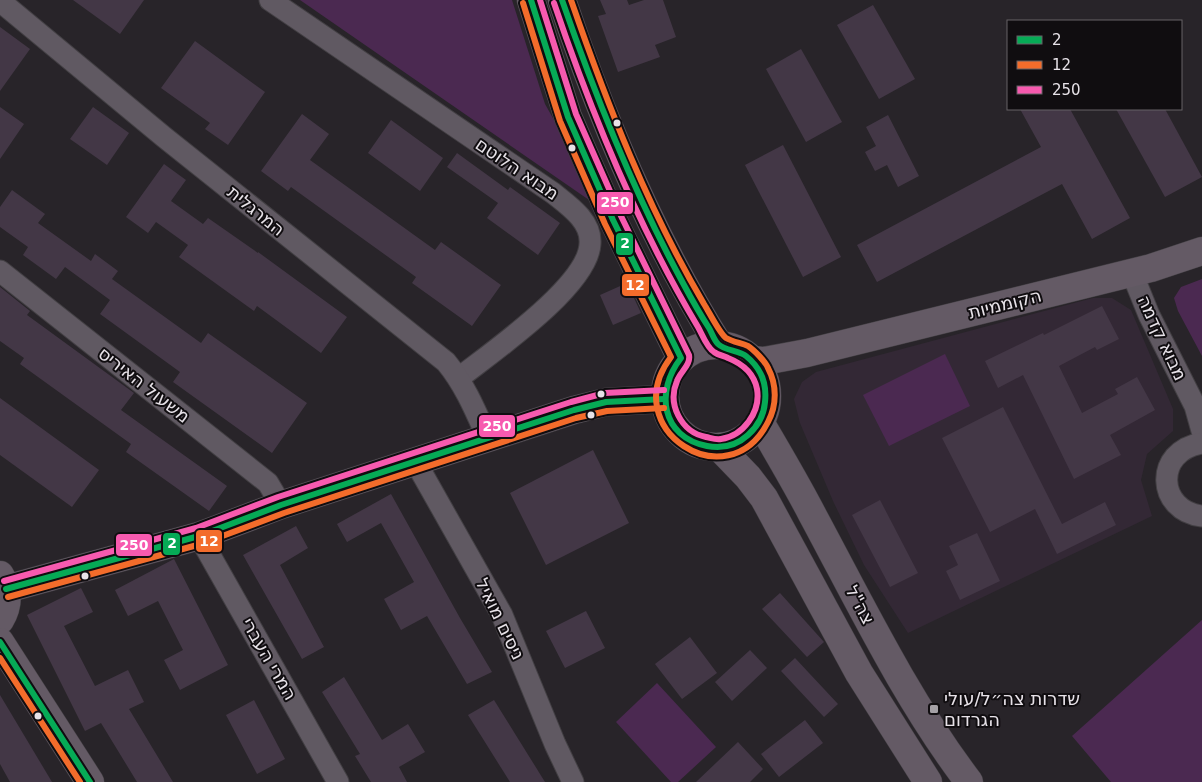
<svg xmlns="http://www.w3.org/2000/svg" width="1202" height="782" viewBox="0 0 1202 782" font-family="'DejaVu Sans',Heebo,sans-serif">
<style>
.built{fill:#332835}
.green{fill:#4b2951}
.building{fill:#433746}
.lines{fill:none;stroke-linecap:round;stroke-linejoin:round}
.street-casing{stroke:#423f43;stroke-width:23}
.secondary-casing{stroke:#423f43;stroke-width:29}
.street{stroke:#605962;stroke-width:21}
.secondary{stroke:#645a65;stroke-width:28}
.bus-1-casing{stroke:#100d10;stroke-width:10}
.bus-2-casing{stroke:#100d10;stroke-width:10}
.bus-3-casing{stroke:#100d10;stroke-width:10}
.bus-1{stroke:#06aa56;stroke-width:6}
.bus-2{stroke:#f36c2b;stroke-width:6}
.bus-3{stroke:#f75aaf;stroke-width:6}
.bus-dot{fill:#e7e2e8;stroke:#100d10;stroke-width:2}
.poi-dot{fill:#a4a0a5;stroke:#100d10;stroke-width:2}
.labels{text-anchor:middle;stroke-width:4;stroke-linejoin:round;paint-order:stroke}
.street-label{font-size:18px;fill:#e7e2e8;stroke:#100d10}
.poi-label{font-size:18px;fill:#e7e2e8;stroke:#100d10;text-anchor:start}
.line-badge{stroke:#100d10;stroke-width:2}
.badge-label{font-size:14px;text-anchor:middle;font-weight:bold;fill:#fff}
</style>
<rect width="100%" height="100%" fill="#282429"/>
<polygon class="built" points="1093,298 1112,298 1131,310 1173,409 1173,431 1147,454 1141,480 1152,516 908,633 864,565 833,501 800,423 794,399 802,382 816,372"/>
<g class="green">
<polygon points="300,0 512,0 545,104 605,211"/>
<polygon points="1202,279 1202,356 1178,311 1174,298 1181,287"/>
<polygon points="945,354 970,406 889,446 863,395"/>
<polygon points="1202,620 1202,782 1111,782 1072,736"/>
<polygon points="657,683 716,747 678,782 671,782 616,722"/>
</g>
<g class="building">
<polygon points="73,0 144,0 120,34"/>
<polygon points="600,0 627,0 629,5 644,0 663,0 676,37 655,45 660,57 618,72 598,16 606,14"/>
<polygon points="873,5 915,79 879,99 837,25"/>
<polygon points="0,27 30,49 0,91"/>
<polygon points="195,41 265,92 228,145 205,129 210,123 161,88"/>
<polygon points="801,49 842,122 806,142 766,69"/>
<polygon points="0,107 24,124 0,159"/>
<polygon points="93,107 129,133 107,165 70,139"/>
<polygon points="1020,109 1070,109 1130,218 1092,239 1062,184 877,282 857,245 1041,147"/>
<polygon points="1116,109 1165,109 1202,177 1165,197"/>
<polygon points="302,114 329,134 310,160 435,250 441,242 501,285 472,326 412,283 416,277 291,187 288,191 261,171"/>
<polygon points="888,115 919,176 898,187 887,165 875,171 865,152 876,146 866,127"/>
<polygon points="391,120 443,158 420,191 368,153"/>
<polygon points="783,145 841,257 803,277 745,165"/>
<polygon points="457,153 508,190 510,187 560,223 538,255 487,218 498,203 447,167"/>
<polygon points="164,164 186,180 171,201 203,224 208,218 258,253 258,252 347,317 321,353 257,306 254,311 179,257 188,245 156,222 148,233 126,217"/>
<polygon points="12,190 45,214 38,223 91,261 95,254 118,271 112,279 201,343 208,333 307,403 272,453 173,382 180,372 100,314 110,300 65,267 56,279 23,255 28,247 0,227 0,207"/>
<polygon points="627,283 641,313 613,325 600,295"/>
<polygon points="0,287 30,311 27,315 134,393 121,410 227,486 209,511 126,452 131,444 20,364 24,358 0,341"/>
<polygon points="1102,306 1119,339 1097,350 1095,347 1059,366 1082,413 1118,394 1115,389 1137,377 1155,410 1110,435 1121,455 1074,479 1023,375 998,388 985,361 1043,333 1044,335"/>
<polygon points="0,398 99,470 72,507 0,455"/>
<polygon points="1003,407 1062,524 1105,502 1116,525 1057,554 1035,509 990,532 942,438"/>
<polygon points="593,450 629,523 546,565 510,493"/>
<polygon points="391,494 460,618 492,672 467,684 427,616 401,630 384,599 414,582 381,523 347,542 337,524"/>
<polygon points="880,500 918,573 890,587 852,515"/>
<polygon points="296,526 308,548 280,565 324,647 302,659 243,555"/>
<polygon points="977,533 1000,581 960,600 946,571 958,565 949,546"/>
<polygon points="174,559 228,665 180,690 164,660 183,650 158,601 128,616 115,590"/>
<polygon points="81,588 93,612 64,626 95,686 128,670 144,702 129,709 173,782 137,782 101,723 85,731 27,615"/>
<polygon points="780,593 824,642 807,657 762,609"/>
<polygon points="586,611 605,648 565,668 546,631"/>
<polygon points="690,637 717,673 682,699 655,664"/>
<polygon points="750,650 767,668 732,701 715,682"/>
<polygon points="795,658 838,704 824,717 781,671"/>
<polygon points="344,677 382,740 408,724 425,752 399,767 407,782 371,782 355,756 360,754 322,692"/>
<polygon points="0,695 52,782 10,782 0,764"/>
<polygon points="254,700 285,759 257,774 226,715"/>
<polygon points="494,700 545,782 510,782 468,715"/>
<polygon points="805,720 823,743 779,777 761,754"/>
<polygon points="738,742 763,769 750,782 696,782"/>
</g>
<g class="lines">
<g class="street-casing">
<g id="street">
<path d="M270,0L553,193C568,205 592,221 590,244C588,286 492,352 459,378"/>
<path d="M0,1L164,137L446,362C465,385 476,412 488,439"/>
<polyline points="0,271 268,483 281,505"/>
<polyline points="1132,273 1149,315 1195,406 1202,431"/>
<path d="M1202,443C1153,451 1157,511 1202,516"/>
<polyline points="415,461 502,615 555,744 573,782"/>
<polyline points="199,536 338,782"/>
</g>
</g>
<g class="secondary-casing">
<g id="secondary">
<polyline points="531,0 568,117 613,220 681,358"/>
<path d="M562,0C602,120 652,238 719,345"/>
<circle cx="716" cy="396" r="51"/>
<polyline points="752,360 764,361 807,353 1151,268 1202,251"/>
<path d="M760,422C778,453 796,483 812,514C861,605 906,699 969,782"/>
<polyline points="720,448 748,477 764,498 859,673 928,782"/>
<path d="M0,575C9,589 9,605 0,620"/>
<polyline points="6,589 199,536 281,505 574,410 606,402 664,399"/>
<polyline points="0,642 90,782"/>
</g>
</g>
<use href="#street" class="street"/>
<use href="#secondary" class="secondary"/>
<g class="bus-1-casing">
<g id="bus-1">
<path d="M531,0L568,117L613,220L681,358C655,391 661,437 707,446C723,449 736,446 748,435C758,426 764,415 765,402C767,384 761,368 746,356C739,350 725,351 718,344C714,340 712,333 709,328C700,314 692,300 684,285C634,194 596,98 562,0"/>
<polyline points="6,589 199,536 281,505 574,410 606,402 664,399"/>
<polyline points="0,642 90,782"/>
</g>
</g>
<g class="bus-2-casing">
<g id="bus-2">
<path d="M523,3L560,121L605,224L671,357C616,429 728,501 768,422C777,405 777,385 768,368C765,361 754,350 748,346C741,343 733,342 726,338C720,334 709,312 704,304C648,209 607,104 571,0"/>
<polyline points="8,597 201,544 284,513 576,418 607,411 664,408"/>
<polyline points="0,658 80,782"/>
</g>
</g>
<g class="bus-3-casing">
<g id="bus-3">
<path d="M540,0L576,114L621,216L689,355C691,365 680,372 677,381C667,404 681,432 706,437C711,438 716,440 721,439C743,436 761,412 757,389C754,373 743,364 728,358C724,356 718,355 714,352C707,348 702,334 698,327C637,225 592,115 554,3"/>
<polyline points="4,581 196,528 278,497 571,402 605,393 664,390"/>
</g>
</g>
<use href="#bus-1" class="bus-1"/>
<use href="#bus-2" class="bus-2"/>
<use href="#bus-3" class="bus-3"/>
</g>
<g class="bus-dot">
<circle cx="617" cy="123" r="4.5"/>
<circle cx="572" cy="148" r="4.5"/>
<circle cx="601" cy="394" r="4.5"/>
<circle cx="591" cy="415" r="4.5"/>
<circle cx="85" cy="576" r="4.5"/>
<circle cx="38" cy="716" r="4.5"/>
</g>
<rect class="poi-dot" x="929" y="704" width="10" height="10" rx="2.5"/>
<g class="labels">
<g class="street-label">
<text transform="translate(517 169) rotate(34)" y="6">מבוא הלוטם</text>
<text transform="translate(256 211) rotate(39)" y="6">המרגלית</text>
<text transform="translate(1005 304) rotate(-14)" y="6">הקוממיות</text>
<text transform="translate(1162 338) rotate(65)" y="6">מבוא קדמה</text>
<text transform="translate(144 385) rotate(38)" y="6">משעול האיריס</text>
<text transform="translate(860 605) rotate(62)" y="6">צה"ל</text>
<text transform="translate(500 619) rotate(64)" y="6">ניסים מואיל</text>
<text transform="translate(269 659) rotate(60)" y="6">המרי העברי</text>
</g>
<g class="poi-label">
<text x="944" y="705">שדרות צה״ל/עולי<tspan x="944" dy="21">הגרדום</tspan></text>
</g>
</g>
<g class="line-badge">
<rect x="596" y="191" width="38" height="24" rx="5" fill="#f75aaf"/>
<rect x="615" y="232" width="19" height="24" rx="5" fill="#06aa56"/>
<rect x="621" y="273" width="29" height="24" rx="5" fill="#f36c2b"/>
<rect x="478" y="414" width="38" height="24" rx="5" fill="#f75aaf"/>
<rect x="195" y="529" width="28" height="24" rx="5" fill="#f36c2b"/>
<rect x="162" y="532" width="19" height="24" rx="5" fill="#06aa56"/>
<rect x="115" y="533" width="38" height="24" rx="5" fill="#f75aaf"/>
</g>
<g class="badge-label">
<text x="615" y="207">250</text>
<text x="625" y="248">2</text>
<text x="635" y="290">12</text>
<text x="497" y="431">250</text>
<text x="209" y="546">12</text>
<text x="172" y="548">2</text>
<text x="134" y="550">250</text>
</g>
<rect x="1007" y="20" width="175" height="90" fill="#100d10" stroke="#666266"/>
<rect x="1017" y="36" width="25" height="8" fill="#06aa56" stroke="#666266"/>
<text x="1052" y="45" font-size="15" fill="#e7e2e8">2</text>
<rect x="1017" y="61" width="25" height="8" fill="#f36c2b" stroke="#666266"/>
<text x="1052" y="70" font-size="15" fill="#e7e2e8">12</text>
<rect x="1017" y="86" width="25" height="8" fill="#f75aaf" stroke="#666266"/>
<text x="1052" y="95" font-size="15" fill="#e7e2e8">250</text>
</svg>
